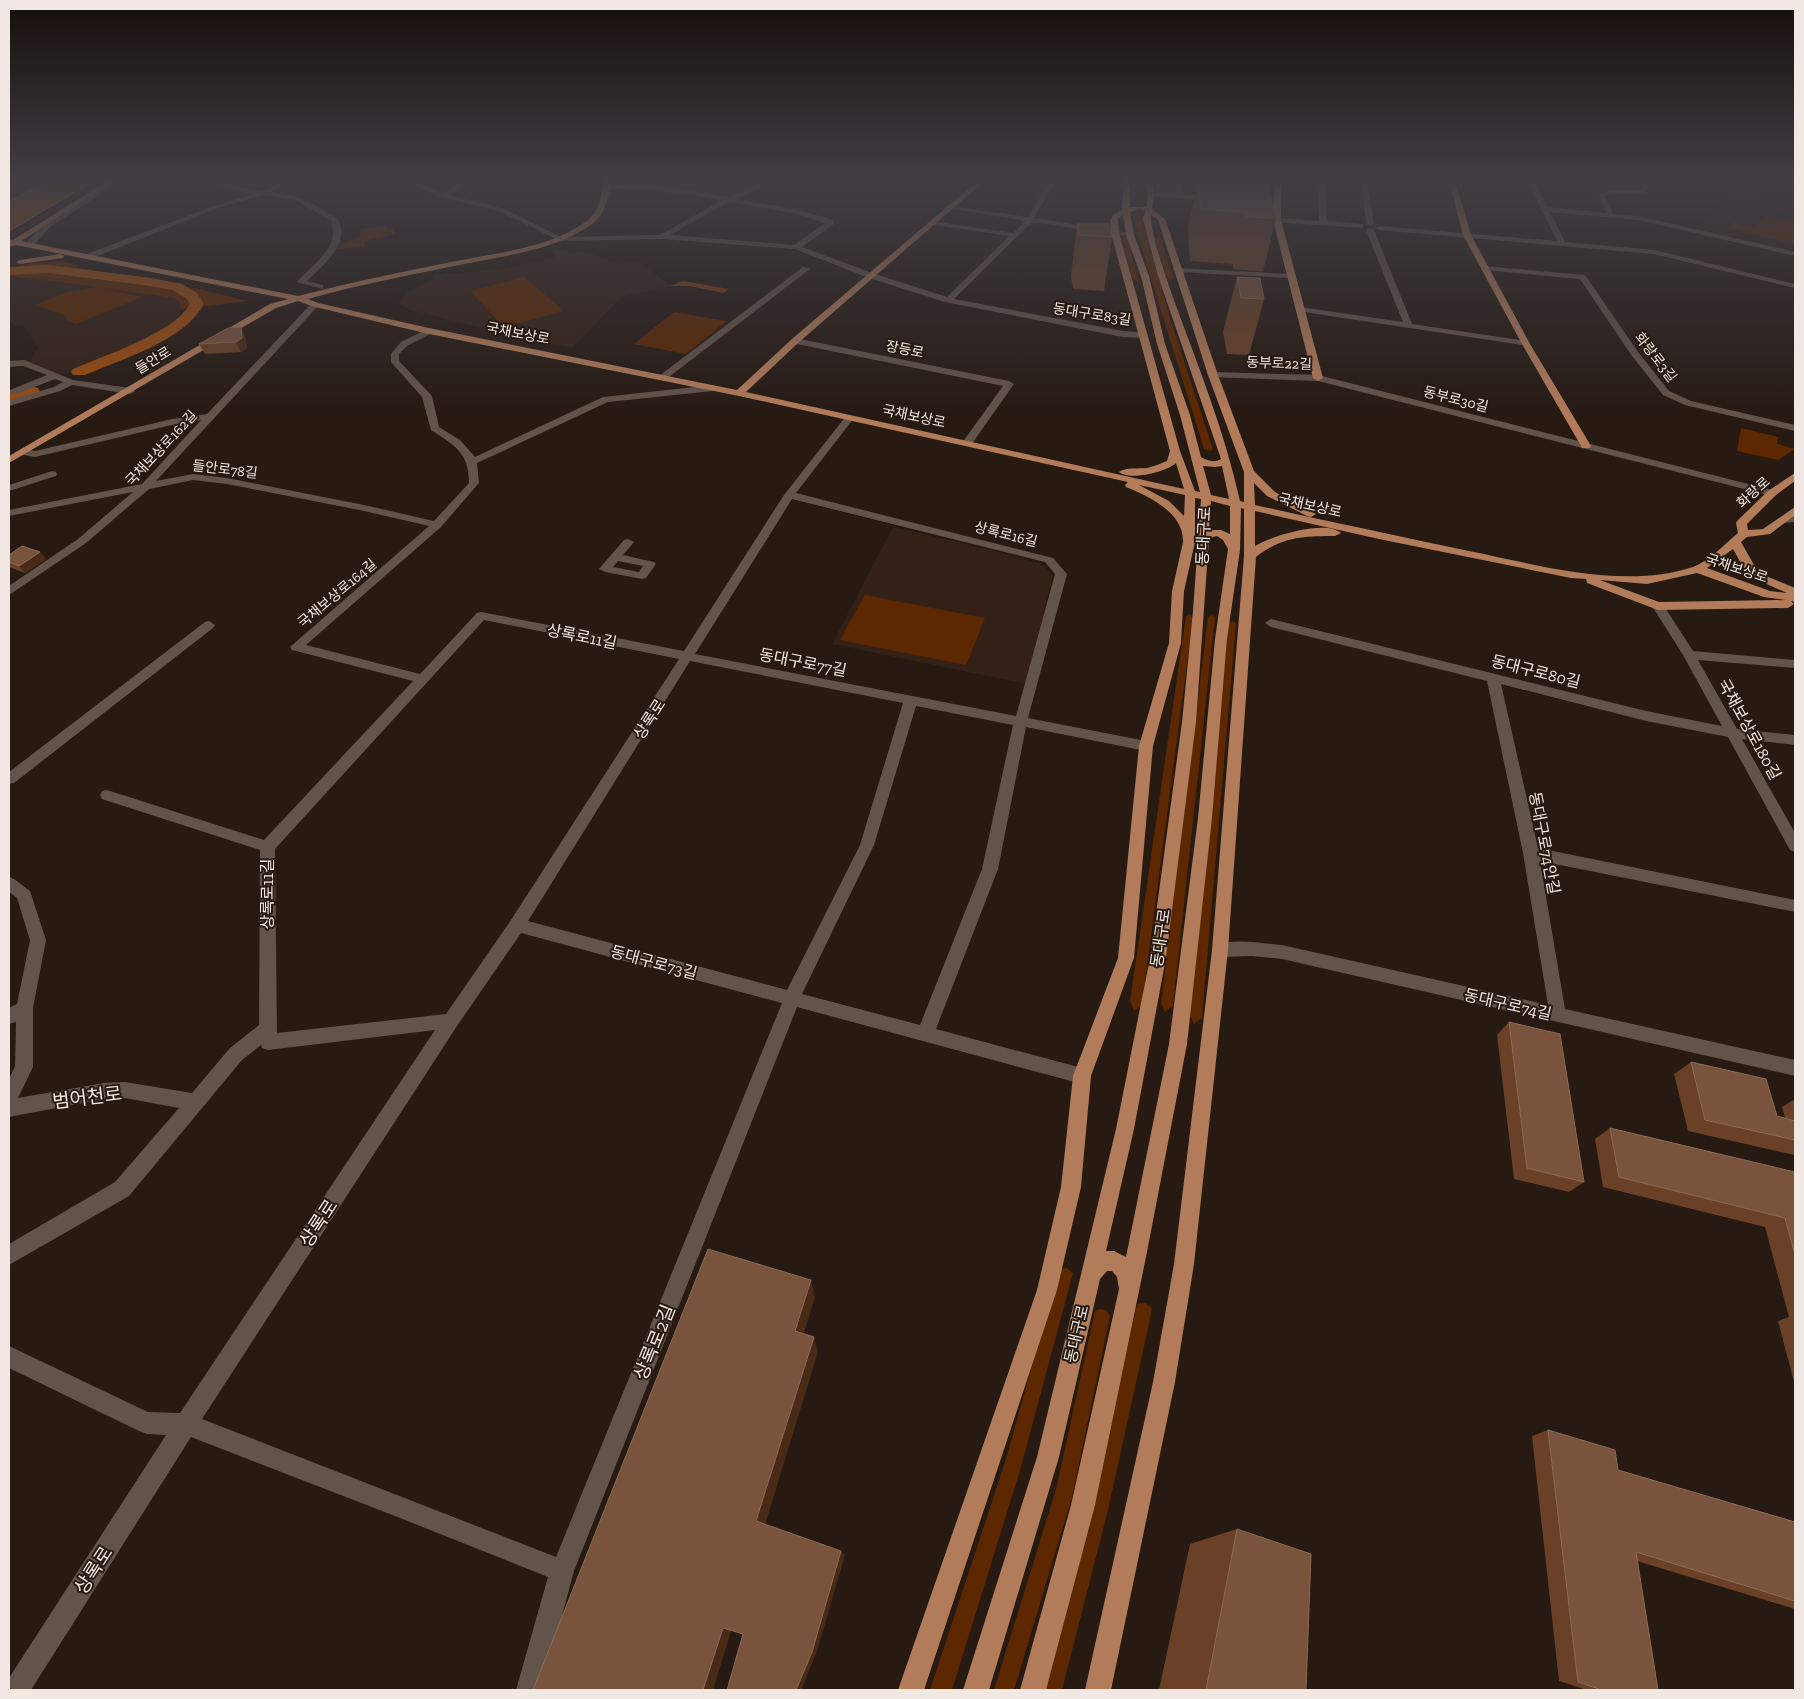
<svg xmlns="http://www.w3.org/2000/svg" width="1804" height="1699" viewBox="0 0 1804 1699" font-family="'Zilla Slab','Noto Sans KR',serif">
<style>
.built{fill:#332117}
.green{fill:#5d2700}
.forest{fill:#7c3e14}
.water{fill:#9d4c0f;stroke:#b67b4f}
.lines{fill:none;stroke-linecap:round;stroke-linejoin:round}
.river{fill:#9d4c0f;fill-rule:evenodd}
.minor{fill:#62534b;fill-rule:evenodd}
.major{fill:#b27b5a;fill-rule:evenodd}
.highway{fill:#e79564;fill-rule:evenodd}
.wall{fill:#6a4126}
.shaded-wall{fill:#492a16}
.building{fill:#79533b;stroke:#8c6a55}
.labels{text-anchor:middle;stroke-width:4;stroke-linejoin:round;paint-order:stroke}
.far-street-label{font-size:14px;fill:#f1e8e3;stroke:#261a13}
.street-label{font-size:16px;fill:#f1e8e3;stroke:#261a13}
.near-street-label{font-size:19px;fill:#f1e8e3;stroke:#261a13}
</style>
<rect width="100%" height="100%" fill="#261a13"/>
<g class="built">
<polygon points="638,177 771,177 726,197 652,184 634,185"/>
<polygon points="1737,195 1795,207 1795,252 1697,230 1696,228"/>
<polygon points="566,249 570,254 582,252 593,254 621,265 637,260 671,286 622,297 572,348 470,325 410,310 398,303 408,291 434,280 432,276 450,272 451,274 501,269 557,257 553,251"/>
<polygon points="9,276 161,295 174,298 179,302 181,309 179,315 166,327 142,341 65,374 57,375 29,363 38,347 23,325 14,326 9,319"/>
<polygon points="893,527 1003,553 1043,565 1053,575 1027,684 832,644"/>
</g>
<g class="green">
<polygon points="16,177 54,177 9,202 9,181"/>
<polygon points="661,177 746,177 717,188 686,182 678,186 659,183"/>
<polygon points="1154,177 1175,177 1175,195 1156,194"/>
<polygon points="1137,213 1141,215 1169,315 1213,449 1211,451 1204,449 1138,236 1133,215"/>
<polygon points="1766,215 1795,222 1795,244 1728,228 1734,222 1754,227"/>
<polygon points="387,226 388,230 393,229 395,234 365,241 364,247 336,249 342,244 359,237 361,229"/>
<polygon points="1158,236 1161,238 1173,279 1172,281 1166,275 1155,239"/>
<polygon points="1125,237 1128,239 1138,280 1137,282 1131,276 1122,239"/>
<polygon points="59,261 79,265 75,267 194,288 248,301 181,309 179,302 174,298 101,288 142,297 76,324 68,321 65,315 35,305 64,293 97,287 9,276 9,269 31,263"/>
<polygon points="524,277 562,309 560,312 512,325 501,324 470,291"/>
<polygon points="674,312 727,321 686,354 634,344"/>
<polygon points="1741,428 1778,437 1777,444 1795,449 1778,460 1737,451"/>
<polygon points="865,595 985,618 966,665 840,640"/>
<polygon points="1190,615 1193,618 1142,1005 1134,1011 1130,1001 1186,616"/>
<polygon points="1212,615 1215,618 1173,1006 1165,1012 1161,1003 1208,617"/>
<polygon points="1233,621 1236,624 1202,1018 1194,1024 1189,1014 1229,622"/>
<polygon points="1067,1268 1073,1273 1021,1467 952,1690 930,1690 1006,1459 1059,1269"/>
<polygon points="1145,1303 1152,1308 1147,1333 1108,1510 1062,1690 1042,1690 1092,1503 1137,1304"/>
<polygon points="1099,1309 1106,1310 1110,1316 1072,1497 1014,1690 994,1690 1056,1489 1095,1311"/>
</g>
<polygon class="forest" points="683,281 729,289 723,293 690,286 670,286"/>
<polygon class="water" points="54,177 101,177 9,231 9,202"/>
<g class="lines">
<g class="river">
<path d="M48,265L151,278L182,284L197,293L204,304C184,341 122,359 85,375H73L71,372L73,369C105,355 174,333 190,304L187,299L173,290L151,286L48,273L9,275V267Z"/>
<polygon points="32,386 38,388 40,391 38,394 9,403 9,393"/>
</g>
<g class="minor">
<polygon points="120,177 127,177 50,227 32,247 26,247 26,243 44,223"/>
<path d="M178,177H190L263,191L273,187L283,177H289L277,189L271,192C296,196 300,197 322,209C326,212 335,216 338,220C352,243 321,267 307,281L323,285V289L297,282C313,263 340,250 331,221L296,200L264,195L218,208L90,259H84V255L214,206L254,194Z"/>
<path d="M397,177H405L442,193C453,189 462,177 473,177L455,192L449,195L505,209L561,237L660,235L722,200C682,193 647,188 606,189L603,187L604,186L639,184L664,186L728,197L774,177H782L736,199L794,209L834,220V224L802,247L875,274L947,297L1009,236L934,225L930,223L931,221L1013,233L1025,221L947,208L951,206L1028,217L1052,177H1058L1034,218L1130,233L1134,235L1133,237L1032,222L954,299L1123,331L1142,332L1146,335L1142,338L1123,337L945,302L869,278L795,249L662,239L560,241L501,212L440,197ZM729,202L793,213L825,223L794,245L670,235Z"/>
<polygon points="1176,177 1182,177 1183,194 1214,196 1217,198 1214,200 1151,197 1148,195 1151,193 1176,194"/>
<polygon points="1318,177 1324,177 1327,221 1360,224 1363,224 1363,228 1274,222 1273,220 1277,218 1319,221"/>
<polygon points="1361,177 1367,177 1374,224 1370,226 1366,224"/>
<polygon points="1526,177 1532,177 1548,207 1606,213 1599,194 1610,190 1641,190 1642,186 1631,177 1638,177 1649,186 1645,193 1611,194 1605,196 1613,214 1638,216 1795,252 1795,256 1638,220 1550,212 1565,242 1654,250 1795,284 1795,288 1654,254 1379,230 1375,228 1379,226 1557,241 1542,211 1539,209 1541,207"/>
<polygon points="1367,228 1374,230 1412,324 1526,341 1529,342 1529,346 1297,311 1296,309 1300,307 1403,322 1366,230"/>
<polygon points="1482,266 1585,275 1638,352 1669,391 1691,401 1795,425 1795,431 1685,405 1663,395 1632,356 1580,279 1485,270 1482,270"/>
<polygon points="803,267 810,269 665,380 659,380 659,376"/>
<polygon points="1174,268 1290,274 1294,276 1290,278 1177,272 1173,270"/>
<path d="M312,303L319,305L156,481L193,474L227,478L364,505L434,521L469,483C469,452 454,445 431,430L422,397L391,362V354L401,342L429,328L433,331L432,333L407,346L399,354V361L432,396L439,427L460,440L475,457L603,397L713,385L718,388L713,391L608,402L477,463L479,483L441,527L306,645L420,674L477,613L481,612L684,651L784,495L846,416L849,415L854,418L796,493L1053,558L1067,574L1028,718L1146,741L1151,743L1153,746L1151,749L1146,751L1026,727L998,869L936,1029L1082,1068L1088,1070L1091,1076L1088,1082L1082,1084L797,1007L574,1571L542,1690H516L548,1577L395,1516L191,1437L31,1690H9V1678L166,1435L147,1434L139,1431L9,1368V1346L148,1412L180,1413L435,1030L268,1050L262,1048L261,1045L242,1060L129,1196L9,1265V1244L115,1182L179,1108L125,1098L104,1099L9,1117V1079L15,1066L16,1022L9,1024V1008L17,1004L30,940L17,898L9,892V877L14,879L30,891L46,940L33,1008V1067L18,1098L104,1083L125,1082L192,1093L230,1048L259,1025L260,850L102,799L100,795L102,791L107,790L264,840L413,681L292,650L290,647L429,526L364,511L227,484L193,480L149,489L86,543L9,595V586L78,539L133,492L9,516V510L142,484L201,420L172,425L35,457L19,454L18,452L23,449L35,451L172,419L207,414ZM792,499L1045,562L1055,574L1016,716L695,654ZM484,620L679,659L511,920L446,1014L277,1033L275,849ZM690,661L903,703L860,845L787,990L528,921ZM916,706L1013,725L982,869L920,1025L802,994L874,845ZM521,933L782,1003L556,1557L202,1419L457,1026Z"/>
<polygon points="795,338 1009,381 1014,384 971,445 967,446 962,443 1003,386 792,343 792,339"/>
<polygon points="24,360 73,380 130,388 135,391 130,394 72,385 60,391 9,406 9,400 54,387 63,382 55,379 16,394 10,394 10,390 47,375 23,366 9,367 9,361"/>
<polygon points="1213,372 1318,375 1776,491 1777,493 1772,496 1318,381 1210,377 1210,373"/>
<polygon points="52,471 56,472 57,474 56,476 9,491 9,485"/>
<polygon points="1795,516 1795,522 1782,523 1777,520 1782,517"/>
<path d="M628,539L634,542L623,555L654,562L656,564L646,578L642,579L605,572L599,569L624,540ZM618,561L643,566L639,572L613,567Z"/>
<path d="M1658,602L1662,603L1693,651L1795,660V668L1698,660L1737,729L1795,735V745L1742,739L1795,833V852L1790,850L1728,737L1646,721L1501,684L1538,848L1795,900V912L1540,861L1565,1009L1795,1060V1076L1282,959L1252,956L1220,957L1214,955L1212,950L1214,945C1235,938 1261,943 1282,945L1548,1005L1523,853L1487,681L1271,627L1265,623L1271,619L1646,711L1722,726L1683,655L1652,606Z"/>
<polygon points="209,621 215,625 213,628 14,783 9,784 9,772 205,622"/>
</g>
<g class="major">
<path d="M114,177H121L21,241L298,296C352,282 406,271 461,260C503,252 551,247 587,221C601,210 601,193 605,177H611C609,194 607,213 592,224C557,249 510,255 469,263C415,274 361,284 308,299L318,303L429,328L737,390L792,339L982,177H989L798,343L746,392L1184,489L1176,463C1167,472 1129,481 1119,472C1125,467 1138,469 1147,468C1154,466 1160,464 1167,461L1170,451L1111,233L1110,221L1113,215L1122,210L1124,177H1130V207H1146L1148,195L1145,177H1151L1154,195L1152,209L1165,219L1218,375L1254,471L1275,492L1316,514L1311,517L1307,516L1267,496L1254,483L1255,505C1326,521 1397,536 1469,551C1539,565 1623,590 1693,567C1709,561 1725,544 1738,533L1736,523L1737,521L1768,491L1795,473V481L1776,495L1747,524L1748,530L1763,529L1795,507V515L1770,534L1747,537L1741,542L1754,565L1761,574L1795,588V602L1791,601L1794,604L1788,608L1658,610L1587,583L1586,579L1571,578L1379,539L1255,511V546C1271,536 1326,519 1341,533L1335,536C1302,536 1282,537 1256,557L1228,950L1194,1264L1175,1382L1111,1690H1085L1153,1382L1174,1264L1212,950L1244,556V509L1241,508L1240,550L1227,639L1212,818L1187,1044L1146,1257L1095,1505L1046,1690H1020L1071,1505L1119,1289L1117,1277L1112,1271H1107L1100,1279L1059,1457L989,1690H963L1037,1457L1116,1129L1150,958L1182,722L1193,611L1201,499L1195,498V542L1184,591L1181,643L1153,746L1134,958L1091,1076L1081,1187L1057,1290L924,1690H898L1037,1290L1061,1187L1073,1076L1118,958L1139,746L1169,643L1172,591L1183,542C1184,513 1149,496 1126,487L1125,485L1128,482L739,396L429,334L315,307L298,301L276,308L9,463V456L270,304L288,299L16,245L9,247V239L13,240ZM1140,209L1145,211L1143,219L1158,276L1221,459C1214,463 1208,461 1201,457L1190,415L1165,344L1149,276L1134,235L1130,212ZM1123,214L1126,235L1141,276L1157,344L1180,415L1200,492L1195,491L1180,451L1119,233L1118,219ZM1151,215L1158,220L1208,375L1244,472V502L1240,501C1225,433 1199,368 1175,303C1169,286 1149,230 1151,215ZM1203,466L1215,467L1222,466L1229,499L1211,495ZM1139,485L1185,495L1184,516L1169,501ZM1211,501L1230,506V534L1221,530H1209ZM1217,536L1223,540L1228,549L1215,639L1198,818L1169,1044L1126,1257L1114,1251H1106L1134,1129L1166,958L1196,722L1209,538ZM1733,549L1743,567L1753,578L1787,593L1770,591L1707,568ZM1697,573L1764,597L1786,600L1659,602L1600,580L1647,584Z"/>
<polygon points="1275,177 1281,177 1281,220 1323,378 1318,381 1313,378 1273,220"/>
<polygon points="1448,177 1454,177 1471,235 1530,344 1591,446 1590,448 1582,448 1581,446 1522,344 1463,235"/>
<polygon points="60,254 64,256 63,258 20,264 16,262 20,260"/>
</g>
<polygon class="highway" points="9,177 17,177 9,182"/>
</g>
<g class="wall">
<polygon points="1198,178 1241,182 1276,218 1263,271 1233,269 1233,264 1190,261 1188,228"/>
<polygon points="1077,224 1112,237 1104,291 1073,289 1071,277"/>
<polygon points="1237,277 1264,299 1249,355 1227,354 1223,332"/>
<polygon points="241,327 245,337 247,348 241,352 205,354 199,344"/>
<polygon points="40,552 46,559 25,573 9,567 9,555"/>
<polygon points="1509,1022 1584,1182 1569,1192 1514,1179 1497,1035"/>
<polygon points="1691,1062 1777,1116 1785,1118 1782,1107 1795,1099 1795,1155 1688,1131 1674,1074"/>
<polygon points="1610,1128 1795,1172 1795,1386 1778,1321 1789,1317 1765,1227 1603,1187 1595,1139"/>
<polygon points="1548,1430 1618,1470 1795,1522 1795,1609 1637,1561 1658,1690 1587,1690 1559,1681 1532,1436"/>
<polygon points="1237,1529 1306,1690 1159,1690 1190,1544"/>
</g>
<g class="shaded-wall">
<polygon points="241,327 245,337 247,348 241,352 236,342"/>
<polygon points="40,552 46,559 25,573 19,566"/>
<polygon points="811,1280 815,1297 800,1346 795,1331"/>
<polygon points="814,1337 818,1352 764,1528 756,1521"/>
<polygon points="841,1551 845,1555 817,1651 801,1690 796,1690"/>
<polygon points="723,1628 732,1628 713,1690 703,1690"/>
</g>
<g class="building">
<polygon points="1198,178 1240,180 1241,182 1268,184 1276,218 1246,217 1245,212 1201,209"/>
<polygon points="1077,224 1109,224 1112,237 1079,235"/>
<polygon points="1237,277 1260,278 1264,299 1241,298"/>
<polygon points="241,327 242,338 236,342 199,344 228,328"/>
<polygon points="22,546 40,552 19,566 9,562 9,555"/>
<polygon points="1509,1022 1560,1034 1584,1182 1527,1168"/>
<polygon points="1691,1062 1766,1079 1777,1116 1795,1121 1795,1140 1705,1120"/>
<polygon points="1610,1128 1795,1172 1795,1255 1785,1218 1619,1177"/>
<polygon points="708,1249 811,1280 795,1331 814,1337 756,1521 841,1551 812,1652 796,1690 727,1690 743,1634 723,1628 703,1690 533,1690"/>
<polygon points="1548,1430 1615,1450 1618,1470 1795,1522 1795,1601 1636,1552 1658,1690 1602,1690 1578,1682"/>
<polygon points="1237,1529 1311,1554 1306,1690 1206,1690"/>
</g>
<linearGradient id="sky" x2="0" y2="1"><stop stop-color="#150e0a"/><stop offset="0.43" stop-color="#413e44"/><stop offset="1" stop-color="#413e44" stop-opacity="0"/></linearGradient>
<rect width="1804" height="415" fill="url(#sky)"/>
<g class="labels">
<g class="far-street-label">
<text transform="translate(1092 314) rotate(9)" y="5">동대구로83길</text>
<text transform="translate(518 333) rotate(11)" y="5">국채보상로</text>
<text transform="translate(905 349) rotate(11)" y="5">장등로</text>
<text transform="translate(1656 357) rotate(52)" y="5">화랑로3길</text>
<text transform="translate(153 360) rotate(-31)" y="5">들안로</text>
<text transform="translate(1279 363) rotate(2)" y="5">동부로22길</text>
<text transform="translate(1456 399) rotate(14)" y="5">동부로30길</text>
<text transform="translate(914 416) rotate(12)" y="5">국채보상로</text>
<text transform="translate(161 448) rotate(-47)" y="5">국채보상로162길</text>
<text transform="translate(225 469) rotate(7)" y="5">들안로78길</text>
<text transform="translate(1753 492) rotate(-42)" y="5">화랑로</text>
<text transform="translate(1310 505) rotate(13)" y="5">국채보상로</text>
<text transform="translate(1006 534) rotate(14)" y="5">상록로16길</text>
<text transform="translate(1737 568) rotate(18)" y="5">국채보상로</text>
<text transform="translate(337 593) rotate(-40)" y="5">국채보상로164길</text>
</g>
<g class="street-label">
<text transform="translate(1203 536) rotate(-87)" y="6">동대구로</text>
<text transform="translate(582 636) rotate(11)" y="6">상록로11길</text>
<text transform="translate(803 662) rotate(11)" y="6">동대구로77길</text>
<text transform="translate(1536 671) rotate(14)" y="6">동대구로80길</text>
<text transform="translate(649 719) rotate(-57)" y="6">상록로</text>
<text transform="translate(1750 729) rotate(61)" y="6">국채보상로180길</text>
<text transform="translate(1545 843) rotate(79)" y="6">동대구로74안길</text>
<text transform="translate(267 894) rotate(-90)" y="6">상록로11길</text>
<text transform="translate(1160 938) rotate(-82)" y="6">동대구로</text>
<text transform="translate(654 962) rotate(15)" y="6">동대구로73길</text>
<text transform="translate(1508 1004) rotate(13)" y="6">동대구로74길</text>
<text transform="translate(1076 1334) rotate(-77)" y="6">동대구로</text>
</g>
<g class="near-street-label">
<text transform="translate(87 1097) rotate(-7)" y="7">범어천로</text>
<text transform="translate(318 1223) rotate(-57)" y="7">상록로</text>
<text transform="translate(654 1342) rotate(-68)" y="7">상록로2길</text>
<text transform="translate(93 1570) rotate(-57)" y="7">상록로</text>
</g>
</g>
<rect width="1804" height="1699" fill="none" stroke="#f1e8e3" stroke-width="20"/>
</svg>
